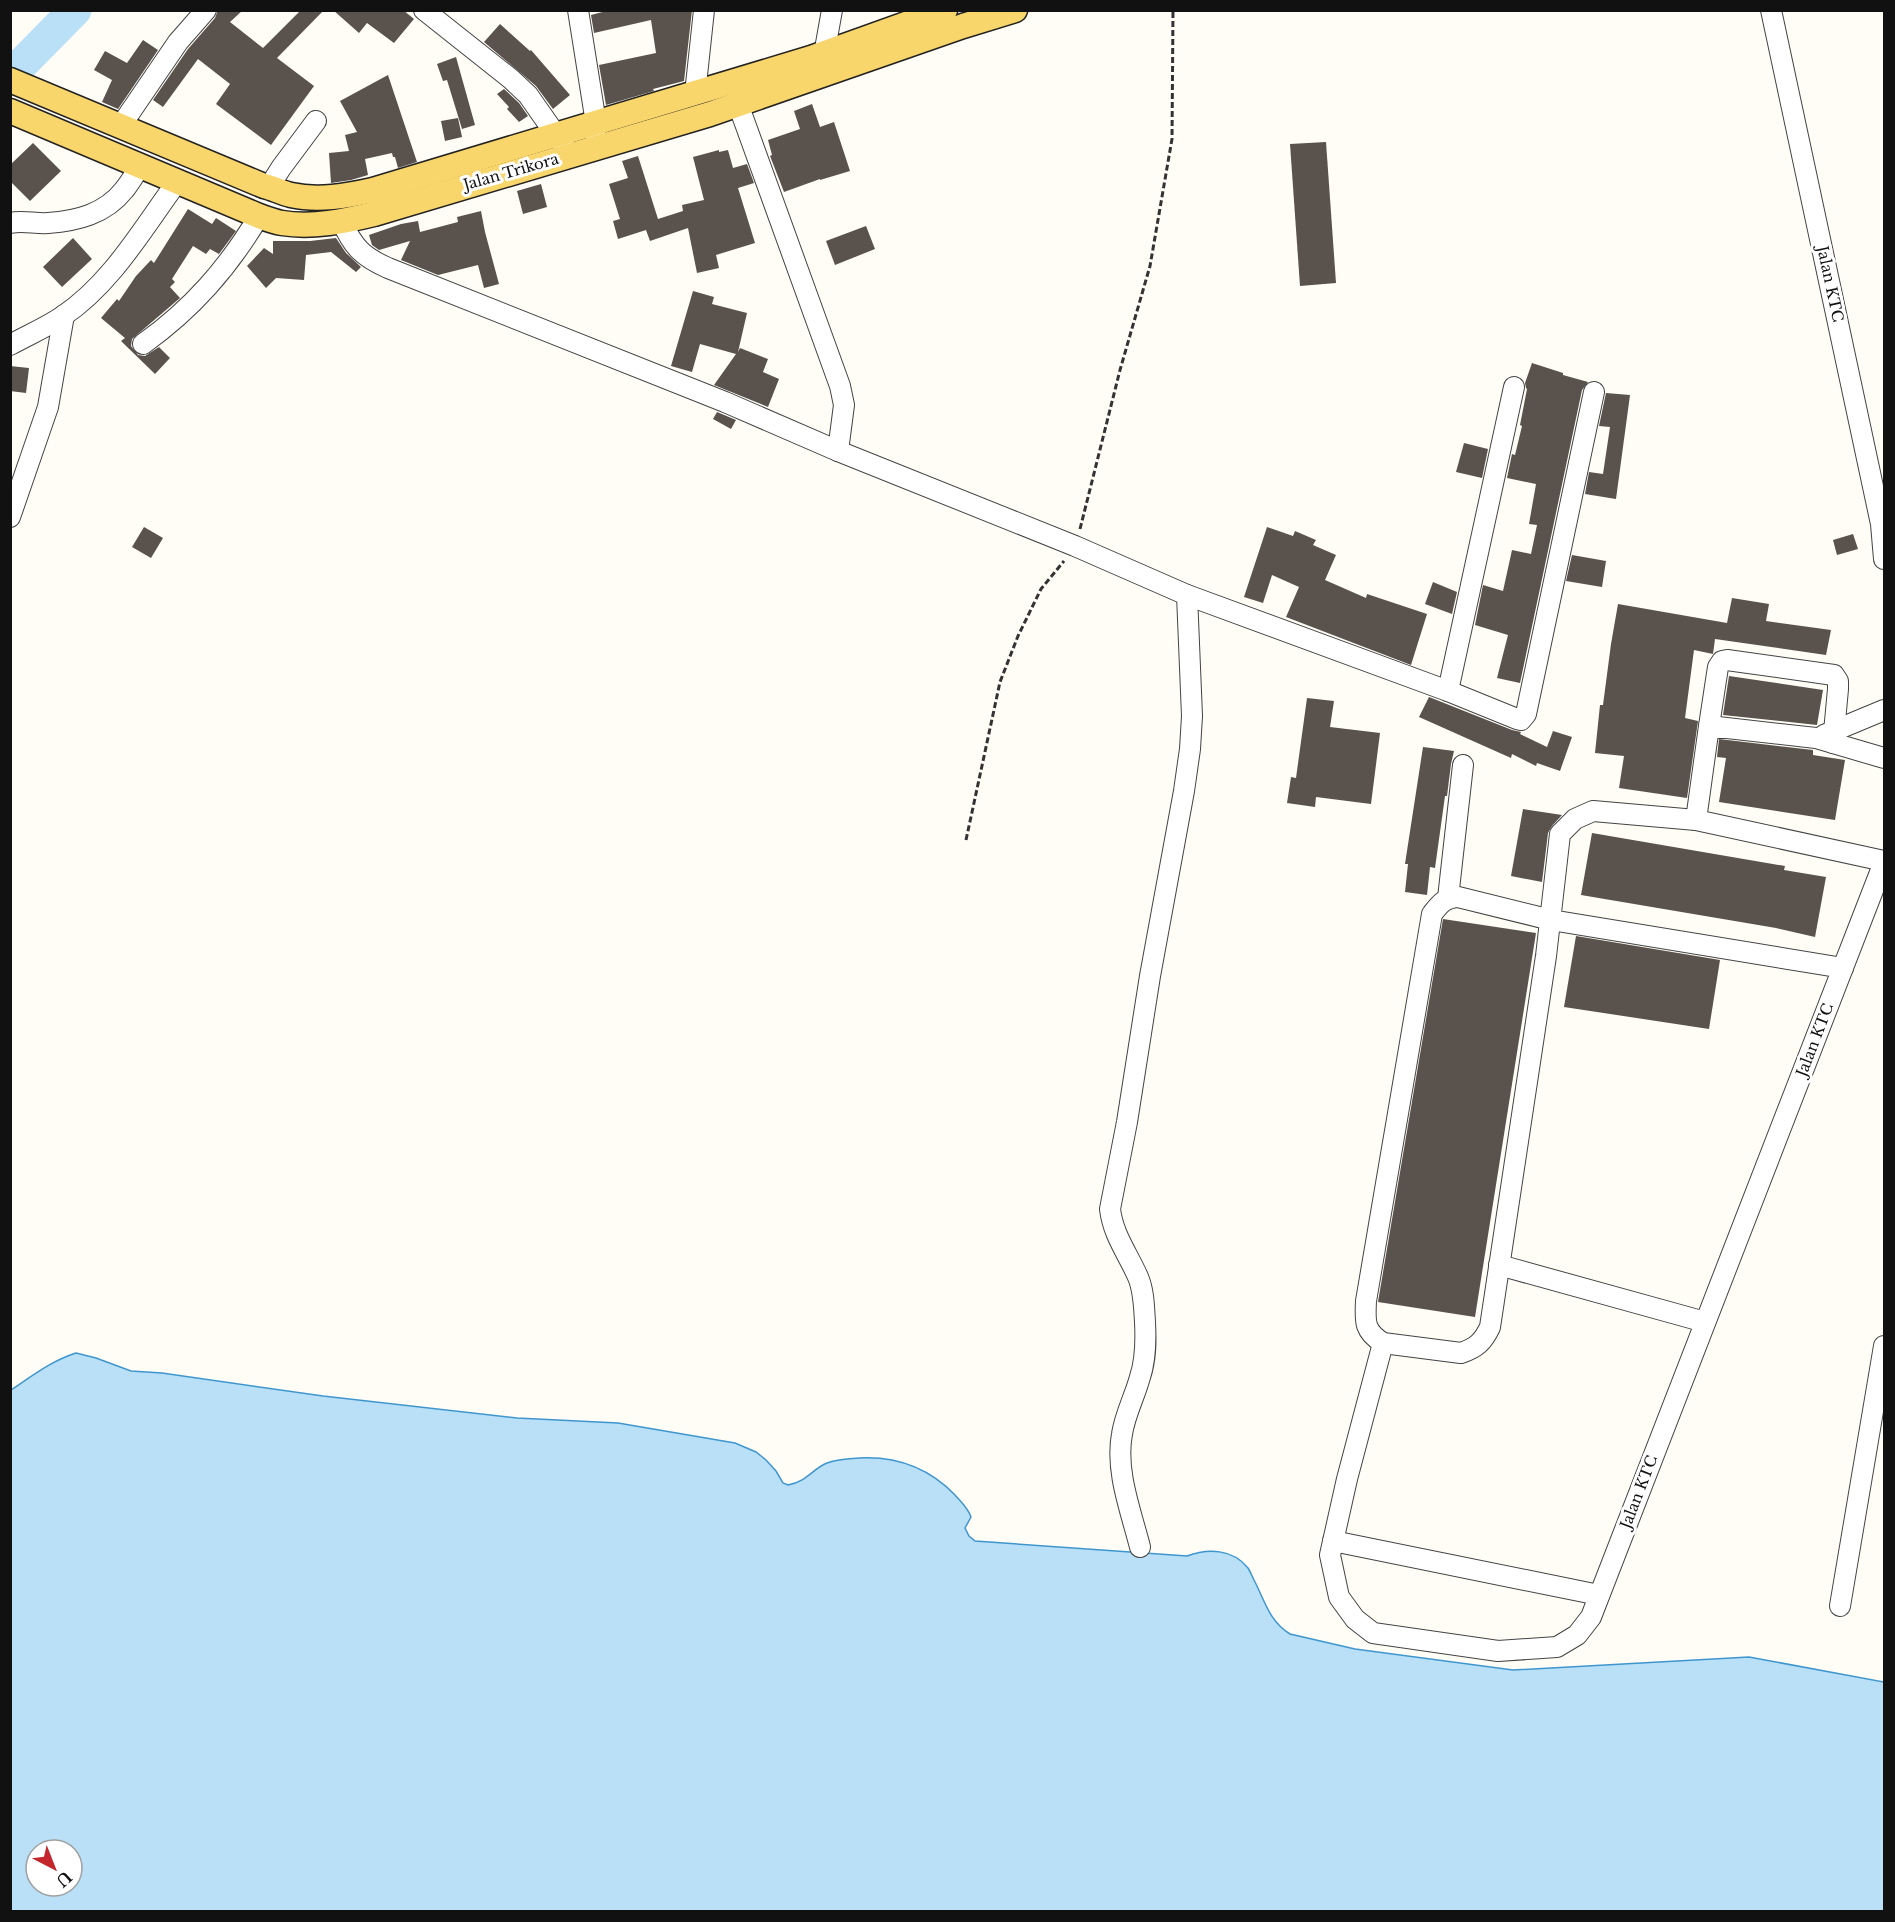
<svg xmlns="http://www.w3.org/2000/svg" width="1895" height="1922" viewBox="0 0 1895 1922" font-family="'Libre Baskerville',serif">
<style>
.water{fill:#b9e0f7;stroke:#3f96cf;stroke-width:1.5;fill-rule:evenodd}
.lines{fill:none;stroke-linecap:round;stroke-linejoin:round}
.river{stroke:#b9e0f7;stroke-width:33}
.building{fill:#5a524d}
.minor-casing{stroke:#444;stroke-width:22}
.major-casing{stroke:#222;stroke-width:27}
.path{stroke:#333;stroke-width:3;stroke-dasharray:6 3;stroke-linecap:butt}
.minor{stroke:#fff;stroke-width:20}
.major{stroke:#f9d66b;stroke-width:24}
.labels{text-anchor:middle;stroke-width:6;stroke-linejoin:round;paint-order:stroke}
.street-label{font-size:15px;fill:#111;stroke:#fff}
</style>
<rect width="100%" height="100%" fill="#fffdf5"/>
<path class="water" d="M76,1353L96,1358L131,1371L162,1373L323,1396L517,1418L618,1423L735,1443L756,1452L766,1460L776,1471L783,1483L788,1485C808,1481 812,1469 827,1463C838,1459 849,1459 859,1458C897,1456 929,1468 955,1495C961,1502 968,1508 971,1517L965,1528L969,1536L975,1541L1187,1556C1208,1548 1233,1549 1248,1568C1250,1571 1252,1576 1254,1580C1265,1601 1269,1621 1290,1634L1355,1649L1513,1670L1749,1657L1884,1682V1911L11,1912V1390C32,1376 51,1361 76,1353ZM36,1850H72V1886H36Z"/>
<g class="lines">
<polyline class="river" points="10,76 75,10"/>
</g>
<g class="building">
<polygon points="218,10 243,10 230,22 263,48 301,10 324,10 277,58 314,86 271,145 216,104 230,84 198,59 163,107 153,100 188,49 215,18"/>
<polygon points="333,10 403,10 414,19 394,43 367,23 359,33"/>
<polygon points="610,10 692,10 684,81 653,89 654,91 606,105 599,65 656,53 651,20 594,33 591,15"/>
<polygon points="500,24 530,51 531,50 570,95 553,109 536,86 484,42"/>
<polygon points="143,40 158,50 118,109 102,102 112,80 94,70 105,51 127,63"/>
<polygon points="456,57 475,125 462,129 447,80 443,81 437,64"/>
<polygon points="388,75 417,162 398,168 395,157 393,157 392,153 365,159 368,175 351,180 331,183 329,153 349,151 345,135 357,132 340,101"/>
<polygon points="504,89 519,103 528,116 519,122 507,109 509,107 497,94"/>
<polygon points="812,104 820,127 834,122 850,171 820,180 820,179 784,192 770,156 772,155 768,140 800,129 794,111"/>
<polygon points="458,118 462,137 445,141 441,121"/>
<polygon points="1326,142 1336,283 1300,286 1290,144"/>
<polygon points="33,143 61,171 30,201 10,181 10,165"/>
<polygon points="719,150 719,152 728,150 733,168 747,164 754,183 738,188 755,243 716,255 719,268 697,273 688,228 650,241 646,230 618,239 613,221 620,219 609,184 628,178 622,161 638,156 658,219 683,211 682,205 704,200 693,157"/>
<polygon points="541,184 547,207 523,214 517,191"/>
<polygon points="188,209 212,224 216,218 236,231 219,254 210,249 206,254 193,246 172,279 175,282 170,287 180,298 132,339 131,346 138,355 145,356 159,347 170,358 155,374 121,341 125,338 101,318 117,299 119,301 136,276 151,260 154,263"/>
<polygon points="481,211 485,232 499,284 484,288 478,265 438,275 401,260 410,241 379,250 372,245 369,235 401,224 418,221 420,232 458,222 457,217"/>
<polygon points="866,226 875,249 835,265 826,241"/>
<polygon points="73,238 92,259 62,287 43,267"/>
<polygon points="336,238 346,253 361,267 356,272 331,252 306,255 304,280 276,278 266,288 247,266 264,248 273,254 273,241 310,241"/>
<polygon points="693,291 714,297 712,304 747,313 738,352 740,348 768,359 763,372 779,379 768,407 714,385 736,354 700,344 692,372 671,366"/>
<polygon points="1532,363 1563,373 1563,375 1588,382 1582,390 1520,683 1497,678 1508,635 1475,625 1483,585 1503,591 1512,550 1531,554 1537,525 1529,524 1536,484 1507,478 1512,454 1515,455 1522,426 1520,425 1527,389 1526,388 1525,383"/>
<polygon points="10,366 29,368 26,393 10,391"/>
<polygon points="1606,393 1630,395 1616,499 1585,494 1589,472 1603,474 1610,427 1599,426"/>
<polygon points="717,412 736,420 731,429 713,419"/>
<polygon points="1464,443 1488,449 1482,478 1456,472"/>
<polygon points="144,527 163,538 151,558 132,547"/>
<polygon points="1267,527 1293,536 1295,531 1316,540 1313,545 1336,555 1325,580 1366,598 1367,594 1427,614 1411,665 1286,617 1299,587 1272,575 1263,603 1244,597"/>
<polygon points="1853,534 1858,549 1837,555 1833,540"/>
<polygon points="1572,555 1606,561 1602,587 1566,581"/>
<polygon points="1433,582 1457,592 1452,614 1425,604"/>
<polygon points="1732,598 1769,604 1766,621 1831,630 1826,655 1715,639 1713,654 1694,650 1685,718 1698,721 1687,798 1619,788 1624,756 1595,753 1600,705 1603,705 1611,644 1618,604 1727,623"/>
<polygon points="1729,676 1823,690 1817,725 1723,715"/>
<polygon points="1429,697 1512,730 1521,732 1520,734 1547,747 1553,731 1572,737 1560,771 1537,763 1536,766 1512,754 1511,758 1419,717"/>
<polygon points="1307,698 1334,701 1330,727 1380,733 1371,804 1316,797 1315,807 1287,803 1291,777 1296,778"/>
<polygon points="1719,739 1813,750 1813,755 1845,760 1835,820 1719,802 1726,758 1717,757"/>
<polygon points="1423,747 1454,751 1451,764 1447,796 1445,796 1435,868 1430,867 1427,895 1405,892 1408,864 1405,864"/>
<polygon points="1523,809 1562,815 1552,826 1548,833 1542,882 1511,876"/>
<polygon points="1592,833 1785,866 1784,870 1826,877 1815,937 1776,928 1581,895"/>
<polygon points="1443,919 1536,933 1475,1317 1378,1302"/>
<polygon points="1576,936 1720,960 1709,1029 1564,1007"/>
</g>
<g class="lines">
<g class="minor-casing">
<g id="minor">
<polyline points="424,10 511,79 528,95 563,145"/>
<polyline points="578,10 596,123 595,135"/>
<polyline points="1771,10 1881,524 1884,559"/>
<polyline points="822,66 832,10"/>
<polyline points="695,94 704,10"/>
<polyline points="738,104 840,386 844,405 838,451"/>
<polyline points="120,127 178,42 206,10"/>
<polyline points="269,187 281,168 316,121"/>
<path d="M342,222C353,247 363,257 388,268L725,402L838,451L1075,546L1187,595L1448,691L1517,719L1521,720L1526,714L1594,392"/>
<path d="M10,223C23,220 35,224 48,223C77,221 105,214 124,190C130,183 135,174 140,166"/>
<path d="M143,344C192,309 228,268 259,216"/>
<path d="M10,345C28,335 47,327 63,316C112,283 143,228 177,182"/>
<polyline points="10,517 48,407 64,315"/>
<polyline points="1448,691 1514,387"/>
<polyline points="1709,726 1718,667 1722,661 1727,660 1834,675 1838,681 1838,689 1833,743"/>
<polyline points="1824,735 1884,710"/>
<polyline points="1696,820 1884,861"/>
<polyline points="1448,898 1463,765"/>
<path d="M1843,968L1551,920L1458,897C1444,898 1440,904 1432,914L1366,1301C1365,1322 1364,1331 1383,1343L1461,1353C1476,1348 1483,1342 1490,1327L1546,956L1560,834L1575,819L1593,811L1696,820L1709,726L1816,738L1884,758"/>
<polyline points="1499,1265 1705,1322"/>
<polyline points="1383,1343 1347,1479 1330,1555 1339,1597 1355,1619 1373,1633 1498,1651 1557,1647 1577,1635 1591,1617 1884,862"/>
<polyline points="1333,1541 1599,1595"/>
<path d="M1140,1547C1131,1511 1115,1471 1122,1434C1125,1414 1135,1396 1140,1377C1146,1359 1146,1341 1145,1322C1144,1307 1144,1291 1138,1277C1128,1254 1113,1235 1110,1209L1127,1122L1150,976L1184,791L1190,749L1192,716L1187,595"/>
<polyline points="1840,1606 1884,1346"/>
</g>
</g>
<g class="major-casing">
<g id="major">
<path d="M10,80L264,186C273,188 282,193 291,195C318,201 347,196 373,190L811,58L945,10"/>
<path d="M10,111L259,216C267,219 275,222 282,223C313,228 345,221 374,214L710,114L963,26L1015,10"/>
</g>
</g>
<g class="path">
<polyline points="1080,529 1120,370 1150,266 1172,139 1173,10"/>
<polyline points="966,840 1000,682 1018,636 1041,589 1064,561"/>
</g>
<use href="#minor" class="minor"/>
<use href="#major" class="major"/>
</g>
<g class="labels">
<g class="street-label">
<text transform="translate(511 172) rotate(-16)" y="5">Jalan Trikora</text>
<text transform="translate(1830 284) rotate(78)" y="5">Jalan KTC</text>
<text transform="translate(1815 1040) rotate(-69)" y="5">Jalan KTC</text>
<text transform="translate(1639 1492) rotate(-69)" y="5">Jalan KTC</text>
</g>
</g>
<rect width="1895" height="1922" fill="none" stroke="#111111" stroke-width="24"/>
<g transform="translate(54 1868) rotate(138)"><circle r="28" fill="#ffffff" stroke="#a0a0a0" stroke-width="1.5"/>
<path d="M0-4.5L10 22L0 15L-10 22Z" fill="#c4262e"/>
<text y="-9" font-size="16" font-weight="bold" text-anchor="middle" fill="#111111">U</text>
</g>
</svg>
